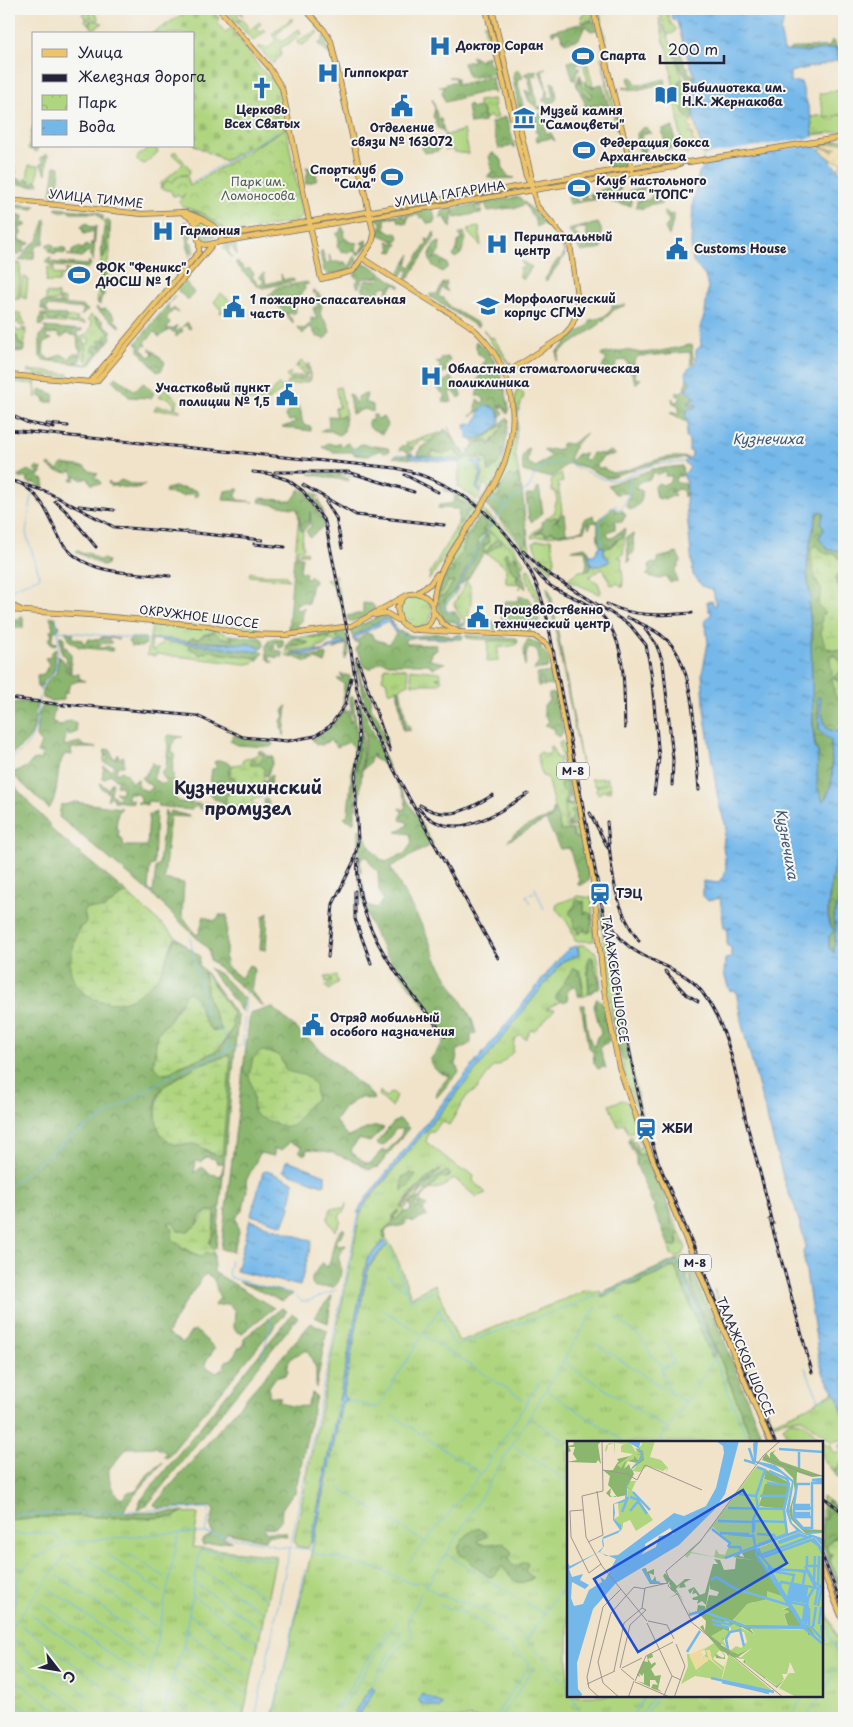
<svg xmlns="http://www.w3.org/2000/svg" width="853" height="1727" viewBox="0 0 853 1727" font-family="'Playpen Sans',sans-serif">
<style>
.grass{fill:url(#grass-tufts);stroke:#687c5d;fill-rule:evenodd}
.forest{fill:url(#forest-crowns);stroke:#566c54;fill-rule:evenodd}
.wetland{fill:url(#wetland-marsh);stroke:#687c5d}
.sand{fill:url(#sand-dots);stroke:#887e6c}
.cemetery{fill:url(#cemetery-stones);stroke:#687c5d}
.park{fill:url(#park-crowns);stroke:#687c5d}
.garden{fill:#afd57f;stroke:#687c5d}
.water{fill:url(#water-ripples);stroke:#4b6d92}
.pier{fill:#f0e3c9}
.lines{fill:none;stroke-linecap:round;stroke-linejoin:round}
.stream{stroke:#74b8ea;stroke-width:1}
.major-casing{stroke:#6a666d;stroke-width:6}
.major{stroke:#eec469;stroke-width:4.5}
.rail-casing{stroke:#22223b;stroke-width:3}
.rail{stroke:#f6f6f2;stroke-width:1;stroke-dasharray:4;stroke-linecap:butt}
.major-bridge-casing{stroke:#6a666d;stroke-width:6;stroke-linecap:butt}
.major-bridge{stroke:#eec469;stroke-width:4.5}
.labels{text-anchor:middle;stroke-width:4;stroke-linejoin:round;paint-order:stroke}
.shield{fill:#f6f6f2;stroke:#626272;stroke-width:1}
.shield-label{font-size:11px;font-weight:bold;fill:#22223b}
.poi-label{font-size:12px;font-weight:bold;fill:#22223b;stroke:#f6f6f2;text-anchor:start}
.park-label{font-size:12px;fill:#4c584f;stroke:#f6f6f2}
.street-label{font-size:12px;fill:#22223b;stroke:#f6f6f2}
.water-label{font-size:14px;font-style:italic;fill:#3f5678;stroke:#f6f6f2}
.district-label{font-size:18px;font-weight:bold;fill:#22223b;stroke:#f6f6f2}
.inset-river{fill:none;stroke:#74b8ea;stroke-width:2.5}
.inset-road{fill:none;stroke:#9e9690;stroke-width:1}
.view{fill:#1d4ed8;fill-opacity:0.15;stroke:#1d4ed8;stroke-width:2.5}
.inset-edge{fill:none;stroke:#22223b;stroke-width:2.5}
</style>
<defs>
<pattern id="grass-tufts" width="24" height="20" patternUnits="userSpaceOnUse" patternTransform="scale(1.25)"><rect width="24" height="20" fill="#afd57f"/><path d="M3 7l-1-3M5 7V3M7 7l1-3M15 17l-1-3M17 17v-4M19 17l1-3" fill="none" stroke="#96b76f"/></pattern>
<pattern id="forest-crowns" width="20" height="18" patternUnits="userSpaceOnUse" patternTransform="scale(1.25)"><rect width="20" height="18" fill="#8bb66e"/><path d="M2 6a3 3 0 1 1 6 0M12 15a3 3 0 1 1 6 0" fill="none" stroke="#71945c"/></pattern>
<pattern id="wetland-marsh" width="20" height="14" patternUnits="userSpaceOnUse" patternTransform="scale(1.25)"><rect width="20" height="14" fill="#afd57f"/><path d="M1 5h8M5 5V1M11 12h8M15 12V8" fill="none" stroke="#96b76f"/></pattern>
<pattern id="sand-dots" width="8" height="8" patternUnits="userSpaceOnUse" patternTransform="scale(1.25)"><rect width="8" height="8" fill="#eeda9e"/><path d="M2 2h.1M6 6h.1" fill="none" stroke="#ccbb89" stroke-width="1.8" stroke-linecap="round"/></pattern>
<pattern id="cemetery-stones" width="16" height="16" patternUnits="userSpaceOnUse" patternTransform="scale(1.25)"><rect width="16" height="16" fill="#afd57f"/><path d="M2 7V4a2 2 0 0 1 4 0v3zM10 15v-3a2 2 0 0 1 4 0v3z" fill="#96b76f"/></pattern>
<pattern id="park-crowns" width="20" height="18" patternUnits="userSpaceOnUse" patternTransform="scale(1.25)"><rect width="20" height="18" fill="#afd57f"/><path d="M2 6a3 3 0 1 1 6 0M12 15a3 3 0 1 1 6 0" fill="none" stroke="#96b76f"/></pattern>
<pattern id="water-ripples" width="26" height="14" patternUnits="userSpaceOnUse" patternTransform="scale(1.25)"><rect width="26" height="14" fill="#74b8ea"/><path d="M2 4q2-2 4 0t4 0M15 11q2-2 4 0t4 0" fill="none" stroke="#5f95bf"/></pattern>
</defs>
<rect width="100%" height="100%" fill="#f6f6f2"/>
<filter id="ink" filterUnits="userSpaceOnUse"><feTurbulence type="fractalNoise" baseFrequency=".02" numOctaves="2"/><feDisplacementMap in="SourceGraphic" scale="10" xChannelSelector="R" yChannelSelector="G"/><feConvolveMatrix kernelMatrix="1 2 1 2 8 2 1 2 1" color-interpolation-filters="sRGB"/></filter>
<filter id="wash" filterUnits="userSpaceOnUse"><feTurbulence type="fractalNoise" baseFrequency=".0096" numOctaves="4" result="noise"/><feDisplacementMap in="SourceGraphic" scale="20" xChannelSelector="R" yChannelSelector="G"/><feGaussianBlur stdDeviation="1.12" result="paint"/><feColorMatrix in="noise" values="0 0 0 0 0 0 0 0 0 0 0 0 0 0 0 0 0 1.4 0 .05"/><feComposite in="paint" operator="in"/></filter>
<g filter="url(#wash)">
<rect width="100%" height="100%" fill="#f0e3c9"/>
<g class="grass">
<polygon points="225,9 233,11 247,9 241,12 243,16 239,12 237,14 240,19 236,22"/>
<polygon points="584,9 592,9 593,20 582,22 581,16 585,14"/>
<polygon points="596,9 599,9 607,45 605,45"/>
<polygon points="658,9 666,9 670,22 676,29 674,33 668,35"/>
<polygon points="85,10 90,14 91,10 97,15 99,22 103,23 94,29 91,27 91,20 97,21 90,16 90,25 84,20 88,19 84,18 85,16 82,15"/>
<polygon points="292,18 292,21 276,35 282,42 299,29 301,33 292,42 280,48 281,55 273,64 258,47 268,48 276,40 272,34"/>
<path d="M659,18L673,48L683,80L679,81C679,93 680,116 692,121L688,126L692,130L689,133L692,134V140L695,141L693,144L697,146V151L694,149L688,151L687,156L685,149L683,153L668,50L664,42Z"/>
<polygon points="242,19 250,30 259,22 261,24 256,28 260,32 264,29 266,31 253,41 237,23"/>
<polygon points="484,24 488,24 494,52 492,53 489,52"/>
<polygon points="317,31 318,33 303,45 298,44 297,41"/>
<polygon points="601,57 620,129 617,130 605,82 607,81"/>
<polygon points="587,62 593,86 595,88 585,83 585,88 593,94 589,99 581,85 581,77 577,86 576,82 580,74 583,82 588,81 584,67"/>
<polygon points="506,76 529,173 527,174 504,77"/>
<polygon points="493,99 495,106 493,107 498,117 492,119 490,116 484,119 483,111 478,107 478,101"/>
<polygon points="844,114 844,131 813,135 811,117 824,115 825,118"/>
<polygon points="464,130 469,154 454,152 454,150 445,150 444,136"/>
<polygon points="151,146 155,146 158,152 145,164 137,161 138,156"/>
<polygon points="175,151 190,169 189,175 180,175 172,182 167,181 161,188 160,184 183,164 172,154"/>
<polygon points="627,171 627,173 543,185 544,184"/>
<polygon points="522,188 523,190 438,205 438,202"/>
<polygon points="181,209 201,213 227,230 228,233 196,213"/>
<polygon points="201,220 219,232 220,234 214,237 209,234 208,236 207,230 202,230 202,226 199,227 202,242 197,224"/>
<polygon points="110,222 110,254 106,269 101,267 101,257 107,250 106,242 109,238"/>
<polygon points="479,227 481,246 469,234 467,229"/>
<polygon points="48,267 54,268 54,274 65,275 66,269 70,271 67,276 61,276 59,282 46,282"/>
<polygon points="102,269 108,272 107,285 103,284 104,274 100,275 102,296 97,303 100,270"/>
<polygon points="25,277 28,279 26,299 21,297 20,299 13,299 20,295 22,279"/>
<polygon points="46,293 58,294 58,299 65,299 65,303 59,303 62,300 46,302"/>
<polygon points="221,293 232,303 225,311 220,313 221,310 214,302"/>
<polygon points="12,312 13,317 16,316 16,312 20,313 26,326 19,325 18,321 15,324 10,322 9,314"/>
<polygon points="91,315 109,332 106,341 102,339 99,342 102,347 95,345 91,349 93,352 98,351 93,357 90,365 80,354 82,340 79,338 85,335 84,350 87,359 85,343 89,344 89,338 86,338 86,334 90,330 92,322 88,320"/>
<polygon points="43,316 47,316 51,322 55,322 58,318 64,321 68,319 67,317 78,318 75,323 78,321 85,323 85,324 44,322"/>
<polygon points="12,327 18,331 25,331 21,328 26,329 24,352 10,351 11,349 24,351 24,348 11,332"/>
<polygon points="483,329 491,338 493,337 509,362 512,363 509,364 494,347"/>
<polygon points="301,361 306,365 307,376 306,377 290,380 286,376 291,372 289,375 292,377 306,375 307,374 301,373 303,368 299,371 297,369 299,365 295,367"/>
<polygon points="309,363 311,379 310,381 286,386 287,382 310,378 307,365"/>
<polygon points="28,370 69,374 68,377 35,375 36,372 28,373"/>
<polygon points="10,378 35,380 36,398 35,384 10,382 9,380 28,381"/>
<polygon points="279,384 281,387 283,385 284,389 266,402 266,399"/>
<polygon points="340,387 346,415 337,417 335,408 339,407 336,388"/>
<polygon points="166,388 178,401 175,407 181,411 154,410 156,406 174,408 174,404 169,398 159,397"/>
<polygon points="238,390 250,393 253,398 256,394 262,397 262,401 233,399 232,391"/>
<path d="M517,391H521L524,395L518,412L515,454L516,457L521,488L516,489L520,479L518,475L513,478L510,474L500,489L499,498L493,496L486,506L485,505C502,477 512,454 516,422C518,412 512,400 517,391Z"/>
<polygon points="504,424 492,444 494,438 489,445 486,440 477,443"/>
<path d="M503,448L505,449C505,468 490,487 481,503L479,501L488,491L487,486L483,484L482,491L478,487L483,476L480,465L483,461L471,462L476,464L481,474L476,487L481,493L477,500L458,487L460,460L432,457L430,453L434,450L450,452L455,450L462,459H466L465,456L468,458H487L489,473L503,455Z"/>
<polygon points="561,473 563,482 558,483 562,511 556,522 556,517 550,519 548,517 555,512 554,504 557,502 556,492 552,491 551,480"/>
<polygon points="459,494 479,506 429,580 430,573 458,524 471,508 474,510 472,503 458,501"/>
<path d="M483,509L505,532L525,564L523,567C513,548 501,536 483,529L485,526L486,528L494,523L485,514L475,523L473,531L466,537L462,553L452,567L454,573L448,572L440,585L439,594L448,582L454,581L444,597L438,596L445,621C418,594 468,534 483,509Z"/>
<polygon points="299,515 300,529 303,532 302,544 304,547 302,550 298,549 297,553 306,551 307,554 295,554"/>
<path d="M499,519C511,523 515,537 527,543V528L530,553L540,566Z"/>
<polygon points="540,527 542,529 536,532 536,535 542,531 545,535 553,531 555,534 577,532 532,538 533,533"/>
<path d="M483,530C503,538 523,555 523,579L518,576L521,575L516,557L512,561L517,565L516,567L506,552L504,555L512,571L517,574L516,580L521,585L520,589V584L506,583V567L487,554L497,543L496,539L487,551L483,552L484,546L489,543L487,540L489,536L485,535Z"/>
<path d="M621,537H625L623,554L618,557L622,558C620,568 625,577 622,588L618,583L611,585L603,568L589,577L598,583L601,591L600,594L569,581L570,577L580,571L590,569V565L600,566L609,562L608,557L604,554V547H611Z"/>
<polygon points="551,539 555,560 552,571 541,562 533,543 535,541"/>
<path d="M527,569L530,570L546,616C540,610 523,576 527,569Z"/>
<path d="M250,572C259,576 274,574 285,575L289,580L249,576Z"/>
<polygon points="335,574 337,580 332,583 337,584 341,601 337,599 333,586 325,579 330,580"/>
<path d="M467,581C475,590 470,611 466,623L457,611L454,604Z"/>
<circle cx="416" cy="612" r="16"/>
<polygon points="243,623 255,624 262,632 245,631"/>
<path d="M154,624C178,625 217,624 233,639L221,638L214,632L203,635L198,639L192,638L188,641L159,638L151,640L152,650L155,651L157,647L162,645V641L189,645L190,649L198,652L200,656L203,652L206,653L211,650C226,657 243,653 258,659L262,653C260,661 252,664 245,664L156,654L155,656L147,655L152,625Z"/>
<path d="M337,632L339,634L336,636L340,641L336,642L330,640L323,646L316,647L318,650H290L291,656L287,657L286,647L309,643L295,638C311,635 323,641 337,632Z"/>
<polygon points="512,640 517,643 516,645 498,648 498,661 487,662 488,641"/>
<path d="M385,667L407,669L409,684L400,688L407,725L410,726H404C406,714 399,703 400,690L396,689L389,692L386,681L382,679Z"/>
<polygon points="410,669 440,672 441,677 436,678 442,679 439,684 412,684"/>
<polygon points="562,741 565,744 569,772 567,778 569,771 566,770 562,760 559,760 561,776 554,780 561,781 560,788 567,793 564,803 573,804 567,782 563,781 571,780 580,825 568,828 566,808 564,807 566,827 568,830 580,829 582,839 574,837 572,830 561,831 554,808 552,818 546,818 552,815 554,806 547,777 542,776 537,755 541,752 548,755 551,750 549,747 552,746 556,758 562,757 559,743"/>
<polygon points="607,778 611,788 606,789 611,789 611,792 603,791 598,794 596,792 597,786 606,784 595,786 591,779"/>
<path d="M578,896L592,898L594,941H575C573,929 565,918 556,909L557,904ZM576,899L581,902L584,901V914L587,912L592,915L590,932L586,933L584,930L578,934V929L574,928V918L570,910L575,907Z"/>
<polygon points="600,908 602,910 620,1010 620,1044 628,1050 646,1135 627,1082 612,1021"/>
<path d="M578,945H584L596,952L601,986L600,988L597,990L600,979L595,972L593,958L590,957L587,966L589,994L582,997L583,984L580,971L574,968L556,996L561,1001L546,1009H555L535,1030H530L526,1039L520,1035L514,1040L513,1052L500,1065L493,1067L477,1089L466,1097L449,1125L442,1121L434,1131H429L426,1142L463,1171L465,1169L474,1176L473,1181L486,1193L476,1197L454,1178L443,1187L429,1190L441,1177L447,1178L449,1176L447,1171L423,1186L441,1170L440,1169C425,1178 413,1192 401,1206L403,1208L421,1188L417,1199C407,1201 404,1214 395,1220L394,1217L399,1211L393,1215V1222L383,1231L384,1237C394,1243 406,1284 411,1297L435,1284L458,1340L461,1341L587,1290L600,1291L604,1297L626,1284H637L673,1267L678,1271L716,1353L685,1277L688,1274L686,1267L675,1260L685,1256L691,1258L721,1332L702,1297L693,1271L691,1282L693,1290L753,1442H568V1696H822V1601L844,1653V1718H272L313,1546L342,1402L347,1400L343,1396L368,1268L387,1245L383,1241L367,1259L311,1542L307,1548L296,1546L294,1541L361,1210L563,961L579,954Z"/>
<polygon points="380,1091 386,1097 392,1092 396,1095 392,1107 379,1096"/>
<polygon points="622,1100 628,1102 636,1126 635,1130 628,1134 624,1123 618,1126 609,1105"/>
<polygon points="640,1134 647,1153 639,1155 631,1140 628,1141 630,1136 636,1141 637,1148 641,1148 638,1135"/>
<polygon points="660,1187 686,1248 683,1254 675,1258 671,1254 669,1246 675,1246 679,1242"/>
<polygon points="714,1289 764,1408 766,1408 773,1422 806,1408 835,1391 844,1416 844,1439 832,1442 801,1418 787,1420 770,1426"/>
<polygon points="790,1421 802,1422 826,1444 831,1445 833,1451 838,1454 839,1445 844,1442 844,1461 841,1461 834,1473 822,1457 822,1442 804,1442 786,1435 783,1427"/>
<polygon points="822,1496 839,1509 827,1501 825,1507 825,1520 822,1519"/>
<polygon points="182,1512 198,1514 193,1547 276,1556 243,1718 9,1718 9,1521 55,1516 149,1518 173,1517"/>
<polygon points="844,1536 844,1592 830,1562 832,1556 828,1553 826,1545 834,1538"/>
</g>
<g class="forest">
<polygon points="592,21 595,22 597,30 591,31 585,26 579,39 565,43 559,32 555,32 553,35 551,31"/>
<polygon points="323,36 325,36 329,55 318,44 323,40"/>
<path d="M832,40L842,55L839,61H837L836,48L805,52L788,51L791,48C804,49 816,45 829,47Z"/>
<path d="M680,50L685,66L688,67V72L694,76L693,81C682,79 678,61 676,51Z"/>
<polygon points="494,54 496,55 497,73 469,78 463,63 475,60 471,57 472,56 482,62 481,58 489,56 487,60 492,66 496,58"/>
<polygon points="587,57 584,64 575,64 580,69 577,71 575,80 573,80 568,62"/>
<polygon points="546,68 542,71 549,98 554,97 551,82 555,84 557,98 554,102 548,103 542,100 545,98 546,88 539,70"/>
<polygon points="519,70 523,78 517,79 524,110 529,111 525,113 519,110 513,79 514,72"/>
<polygon points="536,70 537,77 535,75 531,76 538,107 543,107 540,110 529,101 525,90 532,94 528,77 524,74"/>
<polygon points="498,75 492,79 495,94 491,90 445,102 442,92 445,87 439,87 455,81 455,77 449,77 457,78 457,85"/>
<polygon points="580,77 581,85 589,99 593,94 586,89 585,83 594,88 593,86 602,84 609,107 605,108 603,104 584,108 585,103 577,86"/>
<polygon points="632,77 636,84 645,84 665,79 666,83 636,90 622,88 633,85 630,84 628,78"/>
<path d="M682,79L686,83L687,94L693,96L694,117L692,121C680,116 679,93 679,81Z"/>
<polygon points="432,99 433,100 438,119 441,119 445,135 442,130 436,127 438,125 435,124 436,120 433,117 435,109"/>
<polygon points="469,104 473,108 480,107 482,109 484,122 470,124 467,106"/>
<polygon points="536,114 542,114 546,134 551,133 555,141 551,138 537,141 536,137 539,133 535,132 536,127 533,126 530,117"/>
<polygon points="506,116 515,148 511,146 499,149 491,123"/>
<polygon points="33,125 32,138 34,146 38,146 37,152 28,149"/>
<polygon points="647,127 651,133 641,134 642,142 647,148 644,149 645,153 649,155 645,156 639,150 637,134 642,128"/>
<polygon points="673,127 676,148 666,149 662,129"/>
<polygon points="619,134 621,134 627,163 623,167 613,170 608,167 608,160 623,157"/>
<polygon points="424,138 439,138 443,142 438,151 424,153 421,143"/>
<polygon points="844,139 844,142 823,147 837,148 832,151 818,146 821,143"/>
<polygon points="493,153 502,160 503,170 509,177 515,178 494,179 487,177 492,171 489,155"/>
<polygon points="45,154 48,155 46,174 40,164 44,163 40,159 42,156 45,158"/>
<polygon points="13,163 16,171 15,179 21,179 22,183 25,178 33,183 37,180 39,184 31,186 12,183 10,178 12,175 10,167"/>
<polygon points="55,166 60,167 57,198 51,195"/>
<polygon points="306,167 315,169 317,178 315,181 305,184 308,171"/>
<polygon points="621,185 619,195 617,193 612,196 609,193 598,196 598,199 569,204 567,198 577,196 576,201 581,202 583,200 580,197 584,194 586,194 586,198 593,199 589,194 608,188 616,190"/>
<polygon points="645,187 642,193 631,196 631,206 611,202 613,197 620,198 629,191"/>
<polygon points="653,194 662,204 651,204 643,209 636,207 637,201 649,200"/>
<polygon points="519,197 550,227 542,224 537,227 534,219 539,220 532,216 525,204 519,207 488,211 485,203 481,207 475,207 476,210 482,209 481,214 479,213 455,218 453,210 451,228 444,216 440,219 443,210"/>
<polygon points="9,203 36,206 33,209 9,207"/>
<polygon points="57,208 98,212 103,216 103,221 96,213 70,213 67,210 62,212 55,209"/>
<polygon points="429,208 433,210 435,219 433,223 428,224 423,217 420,218 419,215 409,216 406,224 398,221 396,216 385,219 385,229 392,234 397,232 399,238 395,242 398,244 393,252 388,251 391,249 388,241 394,244 394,241 378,234 379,230 381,229 381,222 375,218 406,213 402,216 406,218 408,212"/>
<polygon points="664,210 670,215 673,214 674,217 669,236 665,228 669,223 668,218 664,216"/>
<polygon points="17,214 23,216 22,223 26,224 26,226 19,228 22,234 19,236 19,240 30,243 24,246 24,252 20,252 19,255 12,253 15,256 13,257 9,255 10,222 13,220 15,225 19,225 15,217"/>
<polygon points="45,219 46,222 44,243 35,247 34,258 19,261 30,246 38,240"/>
<polygon points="108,219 110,221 109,238 106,242 107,250 103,259 101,251 105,222"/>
<polygon points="184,221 188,223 192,233 189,241 192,243 194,253 191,253 189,245 190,257 187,249 188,241 185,235 187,228"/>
<polygon points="87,223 90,227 93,226 94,229 96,226 93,262 89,251 81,257 67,255 72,255 72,251 78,247 83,249 86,245 90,248 91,242 93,245 94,231 84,234 81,226"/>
<polygon points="598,223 601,229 602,248 582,252 577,246 588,243 586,228 577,228 573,232 580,238 579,244 568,230"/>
<polygon points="201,226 202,231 207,230 208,236 211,233 215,235 205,243 202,242 199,227"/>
<path d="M342,227L345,230L343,235C346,241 353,243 358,243L355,248L359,253L365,245L361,243L366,240L368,245L359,255L353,251L349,253L345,251L343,252L337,247L339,238L336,234L340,232Z"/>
<polygon points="434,232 435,237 408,279 405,279 409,271 406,269 400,278 397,276 411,254 407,264 411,267 427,243 426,239 430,240"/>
<polygon points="464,232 466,239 461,254 455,258 453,255 456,252 458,242 462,239 459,234"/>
<polygon points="440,242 439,252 433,259 438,257 447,263 448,267 442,272 432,265 429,257 434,244"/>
<polygon points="47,244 52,244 55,248 65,248 66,252 63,254 58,252 55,255 48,251 52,249 47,248"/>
<polygon points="228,244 236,244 237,255 231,246 226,247 230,249 228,251 232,258 223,247"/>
<polygon points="564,244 565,256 546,281 545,279 558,259 561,259 564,252 562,246"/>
<polygon points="322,250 326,263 330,263 329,255 332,262 345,262 349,267 355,256 358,260 351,270 328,275 324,271 320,253"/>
<polygon points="48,258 51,258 51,262 88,265 89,261 91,265 88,268 52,266 45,262"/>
<polygon points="237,261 246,270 249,268 254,273 252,277 260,285 264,281 259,277 264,273 266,284 282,280 281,274 283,280 292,278 295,281 263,288 256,285 235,263"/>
<polygon points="521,261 532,267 523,280 520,277 519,268 524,267"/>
<path d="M361,263C371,262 388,281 400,285V288L394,284L389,291L392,295L387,293L388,287L384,286L379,291V295H369L362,289L366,280H378L381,277L364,278L358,288L356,282L360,280L354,276Z"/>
<polygon points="101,270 104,274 103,284 107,287 102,292 105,294 101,298 100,305 97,303 102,296 99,290"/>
<polygon points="185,281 194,293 188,300 178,291 178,287"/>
<polygon points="307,282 309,284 304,285 305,289 298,297 290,299 285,295 281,299 295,301 296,312 293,314 286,313 293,320 293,323 278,306 283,304 273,303 268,296 278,287"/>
<polygon points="447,282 445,287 448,292 442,288 438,297 444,298 450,307 479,324 478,327 430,297 430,294 437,294 443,283"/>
<polygon points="313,290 320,295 322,304 320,314 328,325 330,332 325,339 316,336 311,327 307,328 303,334 297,327 304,329 311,323 311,318 317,319 313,308 318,306 316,293 312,293"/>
<polygon points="175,296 168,305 169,311 174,308 178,313 174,310 166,318 170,322 167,329 173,329 177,325 175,330 178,331 187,322 191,328 190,329 185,325 181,328 183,331 176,337 176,333 169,330 159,337 155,332 145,342 147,346 144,345 141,349 150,357 153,353 149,349 151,349 165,362 162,370 157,372 139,351 139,345 136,343"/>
<polygon points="42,302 82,306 88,310 81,316 84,309 47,306 46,310 49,312 46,312 41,309"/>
<path d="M626,305L615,309L600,324L559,352L557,361V351L566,344L565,341L589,325L590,320C599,319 606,317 612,309V306Z"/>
<polygon points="97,307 99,310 106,309 115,317 114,320 118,323 120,327 96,309"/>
<polygon points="41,314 66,315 68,319 63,321 58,318 55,322 51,322 44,315 43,323 41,326 39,324"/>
<polygon points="95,317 103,321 103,324 112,331 110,334 111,338 91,364 93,357 98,352 91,349 95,345 102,347 98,341 102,339 106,341 105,336 109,332 97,322"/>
<polygon points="11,327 13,328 11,332 17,336 19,344 24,346 23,352 9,348 9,328"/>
<polygon points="44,327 83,330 76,333 82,339 81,352 78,348 77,336 67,334 61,338 57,333 46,335 46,337 52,339 44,343 43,354 50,360 61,354 69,359 73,354 80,354 80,361 74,362 89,365 43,360 40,357 40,335 46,330"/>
<path d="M476,341C497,358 502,374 507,399C508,405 510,409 508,414L502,404V408L498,405L504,413L500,417L499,411L490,405L471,416L476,411L477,399L482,403L485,401L481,396H476L479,387L482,388L485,386L483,381L478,382L482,365L486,360L478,354L475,343Z"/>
<path d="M690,345L693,346L692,350L694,363L691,365L690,352C672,353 655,356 638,356L634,361L635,378L641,379L636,384L626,360L617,361L615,367L617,370L615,372L602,367L607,359L601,356L602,354L626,350L641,353L661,351Z"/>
<polygon points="448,357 450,361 447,363 445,369 451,371 441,373 438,370 441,366 436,362 440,363 442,358"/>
<polygon points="116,377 134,390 144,383 154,393 151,398 129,397 112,380"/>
<polygon points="451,377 462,396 459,398 453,391 449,392 452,402 445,403 443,400 446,396 435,387"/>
<polygon points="687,379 691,382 686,389 687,392 697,398 688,401 688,404 696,404 697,406 687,410 686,422 670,413 680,413 678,405 673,403 672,398 676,402 679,401 681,397 676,395 676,392 679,393 684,390"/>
<polygon points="40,389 54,394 53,402 44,402 45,399 38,395"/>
<polygon points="349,394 352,395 355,404 359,396 367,394 365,402 373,405 373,412 364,409 352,414"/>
<path d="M298,406C304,413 299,419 305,426L311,427V431L282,427L295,423L294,420L289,421L285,415L290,409Z"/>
<polygon points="373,415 376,415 377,419 383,417 388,425 382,434 370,428 368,421 372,420"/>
<polygon points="328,416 346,417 344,431 339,435 331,431 320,431 329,427"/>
<path d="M507,418L509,420L505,448L502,449V459L489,473L487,458L467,457L468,453H471L467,449L471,451V448L475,445L473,441C486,435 498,427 507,418ZM504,424L492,444L494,438L489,445L488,440L477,443Z"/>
<polygon points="448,426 458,447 465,452 465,460 462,460 455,450 444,454 432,451 432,457 418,455 420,448 430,442 433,437 442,434 444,429 447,431 452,438"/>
<path d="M587,433L576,444L569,459L572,460L577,454H586L582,459L588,460L592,453L605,454L610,451L616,454L603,457L597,464L598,468H603L612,473C639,470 659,452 688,458L662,461L607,478L585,467L568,463L553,477L536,475L523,471L522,457L527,448L529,449L527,462L536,467L551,456L543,450L561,449L562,443L571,444Z"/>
<polygon points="339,442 340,446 348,443 354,449 361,444 388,448 390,451 384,453 380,450 368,456 355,455 353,452 334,452 322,447 328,443 335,445"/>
<polygon points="408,445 410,448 415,448 410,453 413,454 409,455 410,459 393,457 397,455 408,455 407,451 399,450 401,446"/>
<polygon points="49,464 57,470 62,464 86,467 90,471 98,474 94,478 99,480 101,484 91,484 88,478 81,480 77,476 75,476 75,480 71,480 74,476 71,471 68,473 55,471 48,466"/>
<path d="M682,466L683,475L679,477V473L675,480L677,483H685L687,492L684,497L683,490L677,489L674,492L670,490L675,495L664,500V497L660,499L656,497L654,488L658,483L663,485L671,481L672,476H665L666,471L657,475L653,472L650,479C644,481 638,480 635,488L642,491C643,503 639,504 631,510L626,506L630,493L615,494L608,485L653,469Z"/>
<polygon points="38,467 39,469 42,468 39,478 44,480 44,486 39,487 34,481 34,483 29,483 25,476 21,479 17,476 28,470 38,475 38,472 34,469"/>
<polygon points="336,472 356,476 343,474 337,475 348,478 349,481 309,474"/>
<polygon points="510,474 513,478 518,475 520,484 516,489 521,488 522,490 527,536 527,543 524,546 511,528 486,506 493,496 499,497 500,489"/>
<path d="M121,480L133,485H145C136,492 120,485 111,486L108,483L109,481L111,484H116Z"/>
<polygon points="300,485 320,497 316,496 316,500 318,502 319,499 324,514"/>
<polygon points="174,487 196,490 199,495 195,497 193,493 183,496 165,492 166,489"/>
<polygon points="539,487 543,513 532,522 529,519 526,495 533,495"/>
<polygon points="444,488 457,494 457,501 469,505 472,503 475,507 473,511 471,508 461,523 458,524 459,509 438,508 439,505 453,503 455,495 443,490"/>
<polygon points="238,489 239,490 235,495 239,500 254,502 223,500 225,491"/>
<polygon points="300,489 311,499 325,525 310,537 306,531 311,526 310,511 309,524 302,532 297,509 259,502 260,498 292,501"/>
<path d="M612,507L617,511H623L626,515L622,522L615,521V529L607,532L610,539L625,528L624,537L615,541L611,547L602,548C596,541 598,531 598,523L592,522L589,528L588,521L584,531L576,532L583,529L584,519L594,515L595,520L598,521Z"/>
<path d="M821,511L824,513V529L819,538L830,550H837L844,555V559L840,560L836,554H826L815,545L811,550L817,585L822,589L818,603L825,612L823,614L821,633L828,649L844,651V686L833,676L841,670V661L833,654L830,660C833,667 832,683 834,692C836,697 841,701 843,706L839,723L844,729L836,732L827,729L818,702L819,730L831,740C831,762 836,783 823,802L817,786L818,752C810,740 813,662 811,642L813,637L808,602L811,599C803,568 810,544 817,514Z"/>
<polygon points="486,514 495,523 487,530 486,526 482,531 485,532 477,541 479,544 477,551 487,534 489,542 484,546 483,552 487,551 496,539 502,542 486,554 483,554 467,580 459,586 469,565 468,566 455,591 445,600 446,612 454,611 460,619 459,625 465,622 464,626 459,628 456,622 445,621 437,598 441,595 444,597 454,581 448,582 442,592 438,593 445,575 450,571 454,573 454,569 450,568 462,553 466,537 473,531 475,523"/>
<polygon points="562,514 564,514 566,533 555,534 553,531 545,535 542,531 535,535 542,529 542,522 548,517 550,519 554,517 557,518 556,522"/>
<polygon points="633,534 634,552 628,557 630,561 628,563 627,537"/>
<polygon points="585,547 588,550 591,567 585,572 587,563 585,550 571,550"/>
<polygon points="77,550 83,554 88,552 98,560 103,559 108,561 107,564 104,566 76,552"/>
<polygon points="506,552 511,561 514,556 522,573 518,576 524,579 526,589 517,581 517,574 512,571 504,555"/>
<polygon points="677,553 681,561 675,571 677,582 674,581 670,583 666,577 659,579 646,575 650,571 649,565 653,563 657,564 658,558"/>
<polygon points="297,556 302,557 300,571 306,573 305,578 308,579 311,576 315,581 314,584 312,583 308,604 303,602 295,605 296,609 300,610 304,607 302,621 296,626 301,628 302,631 291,632 288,630 294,557"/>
<polygon points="844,563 844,574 838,579 844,595 838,587 835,576 840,573"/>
<polygon points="547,587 551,594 582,765"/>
<path d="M519,596L529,598C535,608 542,619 538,630L536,625L530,626L531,629L530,632L522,629L520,632L500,629L503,604L505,601H519Z"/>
<polygon points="363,603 372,604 376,609 363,618 349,622 347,616 363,613"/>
<path d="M380,616L389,617L395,626L389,620L384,619L357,634L353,640L351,628C362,625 369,621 380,616Z"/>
<polygon points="20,617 23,617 23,628 9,627 9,619 19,619"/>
<polygon points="50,617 55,617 56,623 60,626 58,630 54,631 52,642 57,643 53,646 48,639 52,635 50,631 53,628"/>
<polygon points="473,621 498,622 496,630 469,626 469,623"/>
<polygon points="345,630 349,651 345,660 347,644 333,650 345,642 337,639 337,632 329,638 309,637"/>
<polygon points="65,631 73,633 73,638 82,640 84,645 89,639 98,640 103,636 119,639 103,638 102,640 110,640 112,643 97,644 102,648 108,646 113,649 112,651 79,647 67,639 69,637"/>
<path d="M398,631C404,632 408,635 414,636C426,637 440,629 451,637L460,634L463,636L462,639L409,638L404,641L408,644L436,645L437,650L431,652L430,660L445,663L433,668L428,664H389L381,661L370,669L362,665L361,657L356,650L359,643L354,642L367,633L372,635L374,639L389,644Z"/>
<polygon points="215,632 220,637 232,640 233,638 229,635 261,638 263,640 264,646 262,648 249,644 188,641 192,638 198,639 203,635"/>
<path d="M465,635L516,638L518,641L517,643C512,640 476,640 467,638Z"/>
<path d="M60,636L64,637V644L71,655V674H79V678L85,681H78L70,684L67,693H64V700L51,701L43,698C40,685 48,681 56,673L59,656L65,662L67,671L69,673L66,656L62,654Z"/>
<polygon points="131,638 145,638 146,644 141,647 131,646 128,641"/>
<polygon points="276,638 283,640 283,647 279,648 277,642 274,644 275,649 271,648 270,650 281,651 283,654 282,658 278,654 278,658 269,656 270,660 273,661 272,663 267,658 266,647 269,640"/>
<polygon points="293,638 299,638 298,640 309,643 304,645 294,645 287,649 287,643"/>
<path d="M528,639L541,645V649C546,653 552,661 547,668L534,670L539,661L538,652L531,647L527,651L525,666L524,648Z"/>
<path d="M190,644L258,652L260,650L263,653L258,659C242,653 227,658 211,650L206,653L203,652L201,656L198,652L188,648Z"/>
<path d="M56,648C55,656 56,665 53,672C49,678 42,680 41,687L38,688L37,675L44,674L49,664L45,658L50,657L51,653Z"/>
<path d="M295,653C304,658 317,657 326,654L327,656L325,663L316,659L306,662L294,657L291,658V654Z"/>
<polygon points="357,660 360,669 361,681 371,698 371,708 378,717 387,741 385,747 366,708 356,664"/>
<polygon points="551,672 553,685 543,686 542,677 540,676 541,686 539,687 537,683 537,674"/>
<polygon points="341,674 350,676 348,694 343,707 344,684 337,679 344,678 340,675"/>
<path d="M397,689L400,690C398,703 405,715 404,728H410V731L403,730Z"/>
<polygon points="555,693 563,728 563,733 559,737 554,734 555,729 545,725 549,721 544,715 544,705 549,701 549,694"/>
<polygon points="353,696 358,748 354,776 355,821 353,822 344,818 348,814 354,747 349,742 337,747 330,740 322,745 316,744 312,739 331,726 346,707 343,712 350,710 350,723 353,718 349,698"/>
<path d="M18,702H37C32,736 38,734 9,756V704Z"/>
<polygon points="360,702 391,773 381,762 374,759 373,754 369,763 363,770 365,736 358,705"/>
<path d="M44,704L55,706L52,722L57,723L59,726C65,725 69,717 76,724L77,732L69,735L67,730L64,746L80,742L84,746L97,748H71L72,755L65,754C54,769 61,792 49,809L11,773L27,767L32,761L42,759L40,757L44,753H37L41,743L36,737L38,714Z"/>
<polygon points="287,706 284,736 283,730 281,729 281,720 285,716 283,711"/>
<path d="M360,725C366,734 361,794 357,809L356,773Z"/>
<path d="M169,735L183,737L176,738L172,745V752L175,754C169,772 176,781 175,798L180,802L201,804L202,810L196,806L191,810L158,806L157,802L147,801V805L137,803L141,801V798L137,793L132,794L130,791L126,798L133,800V803L114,801L112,796L107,800L109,793L101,788L100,783L109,789L111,783H113L111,793L117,799L120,797L115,792L122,793V787L116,785L118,779H115L111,774L104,779L102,778L104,766L111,770L115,765L104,763L108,758L106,754L104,761L105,749L111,750L113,759L117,757L118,754L119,759L122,756L124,757V766H118L115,773L122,771L125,774L127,773L131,783L138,779V787L147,791L153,788L141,778L145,776L153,762L154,765H159L153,779L163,784L166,781L161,773L166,769L168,745L166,739Z"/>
<polygon points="234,735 251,740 272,742 273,745 270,747 238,745 230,741"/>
<polygon points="260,750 267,756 273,756 272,764 267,776 263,775 258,765 251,765 250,761 252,758 258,762 262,760 262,755 258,752"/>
<polygon points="219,760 230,763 233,767 229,773 229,777 235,778 235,785 228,788 230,791 237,791 225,798 229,806 262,810 265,808 264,800 267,798 269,802 267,812 254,812 250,814 246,811 236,816 222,811 213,813 208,811 205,803 220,805 224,802 214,799 209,793 212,769 217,768 214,762"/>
<polygon points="270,775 272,775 270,790 266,796 263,794 264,781"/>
<path d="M9,780L49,824L52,830L127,893L118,898L104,909L87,908L85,914L86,922L76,935L72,955V975L82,991L100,1001L122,1002L144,990L161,972L175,938L200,956L199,966L205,971L238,1017L216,1249L211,1247L209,1244L213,1234L216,1215L213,1211H208L201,1215L196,1226L188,1231H178L168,1224L173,1229V1238L180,1243L181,1248L201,1257L206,1253L214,1254V1272L274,1308L242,1333L237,1332L234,1327L235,1311L229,1304L214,1306L220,1297C214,1289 219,1278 205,1274L182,1307L167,1334L183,1343L191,1332L195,1330L215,1348L206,1361L205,1366L215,1372L226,1368L224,1366L226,1361L232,1359L238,1348L243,1347L244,1338L282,1308L287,1311L167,1458L164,1456L166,1452L155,1447L127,1448L109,1469C108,1479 112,1495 122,1499L128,1492L137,1490L148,1474L163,1462L127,1504L123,1513L182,1512L173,1517L149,1518L55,1516L9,1521ZM204,973L232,1029C229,1035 224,1045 219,1049C213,1054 167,1073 161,1073L154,1060L157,1034L170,1020L178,1004L199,1007C203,1018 208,1034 222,1030L209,1002ZM231,1055L213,1155L197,1144L167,1141C157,1129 152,1108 159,1093C166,1079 216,1057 231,1055ZM206,1157L215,1159L217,1163H224L221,1176L211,1174L202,1167L194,1173L196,1161L201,1162Z"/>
<path d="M396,781L433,844L390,867L424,929L437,960L472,1019L476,1033L471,1035V1043L457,1051L456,1065L459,1072L436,1098V1092L450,1075C443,1076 431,1069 430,1060L442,1044L446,1035C439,1021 427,1009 418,997C391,964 360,921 359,876L362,879L367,905L377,908L383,900L379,890L378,872L370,863L367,856L361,859L360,866L362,872H359V829L363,830C366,841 374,857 386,862L405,853L412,843L410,834L396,832L408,825L407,822L400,820L402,812L399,808L405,810L406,801Z"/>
<polygon points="561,781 567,782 569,794 571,795 566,804 573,804 573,806 564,805 567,793 560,788"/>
<polygon points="74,802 122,808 118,812 116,827 119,830 118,837 122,838 124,846 147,846 149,815 156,812 154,865 150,866 148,889 153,893 156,867 159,865 165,810 167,815 171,811 189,816 190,817 170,816 164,879 184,883 182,915 196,935 199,933 204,916 213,921 219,918 219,915 227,915 226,954 224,959 227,960 226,966 241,978 249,965 253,966 254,972 251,991 264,1007 210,960 209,950 153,895 59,817 61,804 64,805"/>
<path d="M555,808L561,831L572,830L574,837L583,840L589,880L582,885H578L579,879L569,848L560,849L546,820L508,841C514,832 541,817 551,819Z"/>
<polygon points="574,808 579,824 569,827 568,824 573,817 571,811"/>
<polygon points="844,820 844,892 839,899 833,920 836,927 834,954 829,948 829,935 834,932 829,925 829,902 834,861 839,846 843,841"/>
<polygon points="576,899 581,902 584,901 584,914 587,912 592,915 590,932 584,930 578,934 578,929 574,928 574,918 569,913 575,907"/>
<polygon points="268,913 266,950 260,949 263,916"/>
<polygon points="592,957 600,986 589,994 588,961 590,957"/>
<polygon points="209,968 221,975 244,999 242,1012"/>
<polygon points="573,968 580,971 583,994 579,997 575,987 572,986 567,993 568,1000 563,1002 556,999 556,996"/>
<path d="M597,998L603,1003L609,1042L602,1045L600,1048L606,1068L603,1067L598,1069L594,1063L593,1052L588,1046L581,1005H585C585,1016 587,1039 594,1047L597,1037L601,1033L594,1006Z"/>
<path d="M615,1001C622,1006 627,1047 628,1058L626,1060L621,1057L618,1049L614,1020L617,1009Z"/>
<path d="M272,1007L372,1095L374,1099L371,1100L360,1097L345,1107L335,1121L348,1137C358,1133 374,1123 384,1128L370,1142L359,1139L351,1149L352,1153L366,1163H371L383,1150L387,1151C393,1144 401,1139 403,1129H396L383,1146L376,1144L393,1123L400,1119L409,1128L378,1167L368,1170L359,1163L330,1152L307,1149L306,1154H302L299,1151L302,1149V1147L290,1142L281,1150L274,1149V1156L260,1153L246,1181L247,1189L243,1210L236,1217L239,1232L233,1252L221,1249L250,1014Z"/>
<polygon points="629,1139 638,1155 647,1153 666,1199 672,1227 678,1233 677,1246 669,1246 654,1209 656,1204 652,1203 636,1164 636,1157 628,1142"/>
<polygon points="439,1169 441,1170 423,1186 448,1171 451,1175 448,1175 447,1178 441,1177 414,1206 419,1208 417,1203 421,1204 420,1201 427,1206 423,1210 427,1216 413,1222 408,1220 404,1225 389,1228 385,1232 386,1238 384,1238 383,1231 393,1222 393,1215 399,1210 394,1217 395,1220 404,1212 411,1211 410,1202 420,1198 426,1191 426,1188 418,1194 421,1188 419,1188 401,1208 417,1188"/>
<polygon points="411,1173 416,1175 409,1186 402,1191 402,1177"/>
<path d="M343,1228L345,1231L336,1242L338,1246L346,1245L338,1256C341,1265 344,1278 334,1287H315L312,1283V1277L322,1262L325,1267L329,1265L335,1239Z"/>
<polygon points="675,1260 686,1267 688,1274 686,1278 716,1353 712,1358 675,1268 669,1267 637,1284 626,1284 605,1297 601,1296 605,1291"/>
<polygon points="690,1270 693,1271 702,1297 721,1332 764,1442 753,1442 693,1290"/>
<polygon points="239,1282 290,1293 293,1294 282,1301"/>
<polygon points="332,1295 328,1323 314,1317"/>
<polygon points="292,1314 298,1317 148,1504 137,1509 140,1501"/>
<path d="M311,1323L327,1330L316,1388V1368L307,1350L292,1357L286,1367L288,1370L286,1375L275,1378L269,1387V1396L281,1397L279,1400C286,1407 298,1407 307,1406L312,1393L316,1396L295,1493L292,1494L282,1509L281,1521L275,1528L266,1527L264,1529L267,1532H286L287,1536L267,1535L265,1540H262L227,1533L223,1538L232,1541L203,1545L201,1541L212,1534L210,1526L214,1511L211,1507L157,1508L154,1505Z"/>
<polygon points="841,1461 844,1461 844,1486 834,1473"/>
<polygon points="828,1501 844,1515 844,1536 841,1539 834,1538 826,1545 828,1553 832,1554 830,1561 843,1589 844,1600 823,1548 822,1519 826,1519 825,1507"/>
<path d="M480,1528L489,1536L478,1540L479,1543C487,1546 494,1542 503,1543L512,1552L509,1559L513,1566L526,1562L528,1564L525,1571L533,1578C515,1589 512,1577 502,1566L494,1576L489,1577L459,1553L458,1548L463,1539L473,1530Z"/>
</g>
<g class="wetland">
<polygon points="442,432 442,434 433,437 433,440 425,442 423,440 409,448 406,443"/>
<polygon points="485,533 484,540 455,594 445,605 445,601 455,591 477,550 479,543 477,541"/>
<path d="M815,545L826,554H836L840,560L844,559L841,571L835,578L838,587L844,595V651L826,648L821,633L822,616L825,612L818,605L822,589C814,582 811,562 811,550Z"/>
<path d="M832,654L842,662L840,672L833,677L844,686V726L839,723L843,706C841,700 835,697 834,692C832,680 832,669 830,659Z"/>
<polygon points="260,754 263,755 262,761 258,762 252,758 250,761 251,765 261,765 264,769 263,792 265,795 251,801 259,808 226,805 226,795 237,791 228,789 235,785 235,778 229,776 233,765 241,764 243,760"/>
<path d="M127,893L183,943L175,938C166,952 166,970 153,982C146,989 137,997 129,1000C103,1010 69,992 70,963C70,961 77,932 78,930C81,927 84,925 86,922L84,910L87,908L104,909L118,898Z"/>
<path d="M204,971L233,1013L232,1029L219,1049L200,1059L188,1062L170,1072L161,1073L154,1067V1063L157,1034L170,1020L187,993L190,992C203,999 200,1038 222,1030L209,1002Z"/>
<polygon points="336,976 338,982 329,990 325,986 332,980 326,982 325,977"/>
<path d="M262,1051L279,1055L286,1071L307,1076L315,1085L316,1099C312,1103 307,1106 304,1110C294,1127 292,1131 272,1122C265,1119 260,1119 254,1113L253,1091L249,1076L253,1058Z"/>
<path d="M231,1055L222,1155C211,1156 206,1148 197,1145C190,1142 182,1147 174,1144C152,1138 153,1103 163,1087L200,1064Z"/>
<polygon points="347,1203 344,1211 339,1216 341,1221 335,1231 327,1219 331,1208 344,1208"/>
<polygon points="206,1211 215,1212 213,1234 209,1243 213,1248 214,1254 206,1253 202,1257 181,1247 178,1242 172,1241 173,1229 168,1222 173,1222 178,1231 188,1231 198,1224"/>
</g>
<g class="sand">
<polygon points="694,117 699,139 708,164 704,163 703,153 697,151 697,146 693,144 695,141 692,141 693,134 688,132 692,129 688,126"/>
<polygon points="844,142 844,174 843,177 838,169 842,162 834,161 819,150 823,148 832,151 837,148 828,149 820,146"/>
</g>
<polygon class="cemetery" points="191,9 200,9 205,14 212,9 219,18 217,22 225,33 231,28 260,68 279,86 283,99 289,127 225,161 194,145 194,34 151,34"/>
<g class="park">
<polygon points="286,128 303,217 295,222 228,233 227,230 202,213 182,206 179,202 186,193 180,198 178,195 173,196 171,191 160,188 167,181 172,182 179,176 187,175 190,186"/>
<polygon points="29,165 39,166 37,181 27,180"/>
</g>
<g class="garden">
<polygon points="844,88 844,114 825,118 819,94"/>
<polygon points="9,263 21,264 18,299 9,298"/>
</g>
<g class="water">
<path d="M669,9H773L775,15L783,14V24L780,30L784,51L805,52L836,48L838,59L833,62L790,72V82H801L811,117L814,145L831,160L832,163L841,172L844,182V555L837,550H828L819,538L824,529L821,523L824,513L821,511L817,514C809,546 803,566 811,599L808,602C809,611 813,635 811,642L813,729L815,748L818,752L817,786L823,802C837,784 831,761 831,740C814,730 820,726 819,709C818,705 817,701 817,697H820L822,715L827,729L836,732L844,729L843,841C835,849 824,914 829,925C829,925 834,930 834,931L829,936V948L834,953L836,927L833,920L839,899L844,893V1005L842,1011L844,1014V1422L839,1399L824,1375L819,1359L803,1252L806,1246L795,1207L786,1188L742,1025L736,991L729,990L724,974L725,959L731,958V947L727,946V929L732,928H724L720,898L708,901L703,896V881L718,883L725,874L726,866L723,846L726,826L719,805L705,717L702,674L708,643L705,620L712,613L709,611L707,602L712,601L714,606L716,605L713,590L702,586L693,575L686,504L687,483L683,475L690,468L684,462L692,456V451H689V440L686,437L688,420L685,416L688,409L697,406L696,404L687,403L697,398L687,392L686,388L691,382L687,379C684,368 690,369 696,363V350L701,346L700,327L705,313L708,287L705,276L693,262L691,244L693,202L699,172L708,164L699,139L693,114L695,77L685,50L677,21L673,20Z"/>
<path d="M487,405C497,408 500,411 500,422C494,432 483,438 471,440L468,438L465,425L475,423L482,408Z"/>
<polygon points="409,455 460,460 460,463 410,458"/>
<polygon points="472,460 485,463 480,465 483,474 478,487 482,493 476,488 481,474"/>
<polygon points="600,546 604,547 604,554 610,561 600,566 591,566 588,550 590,555 594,555"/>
<polygon points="384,619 389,620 397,631 395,633 389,623 386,622 360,635 354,641 354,636"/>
<polygon points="159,638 201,643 249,644 262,648 258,652 150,639"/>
<path d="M340,641L346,643C327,649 313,660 292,652L322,651Z"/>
<polygon points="577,946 579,955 563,961 480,1066 366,1202 361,1213 357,1213 365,1199 562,955 569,948"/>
<polygon points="286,1161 290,1161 325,1175 325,1184 322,1185 283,1171"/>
<polygon points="267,1171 294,1182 289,1211 283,1225 251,1215 263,1172"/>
<polygon points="250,1220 312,1241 300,1286 236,1271"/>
<polygon points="385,1240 387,1246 377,1255 368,1268 343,1396 347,1399 342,1402 315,1537 311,1542 367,1259"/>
<polygon points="371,1686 375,1689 360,1714 355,1711"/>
<polygon points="422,1694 443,1704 440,1709 420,1703 419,1699"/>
</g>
<polygon class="pier" points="815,137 816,144 705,162 703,155"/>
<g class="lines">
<g class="stream">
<polyline points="193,182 277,131"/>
<polyline points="354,448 355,451 375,453"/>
<polyline points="396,455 404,455"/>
<polyline points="458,461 472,461"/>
<polyline points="481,493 506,507"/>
<path d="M613,508L621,509C626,503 632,484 629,476"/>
<polyline points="600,546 602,542 599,522 608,511 617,505"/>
<polyline points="9,590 40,577 26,533 32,494"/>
<polyline points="461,629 459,623 444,607 445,603 451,599 456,591 490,525 512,500 529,488 534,476 543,466 562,461 603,479 611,480 619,479 655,464 684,462"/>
<polyline points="59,631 150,640"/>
<polyline points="395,631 404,637 460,638 460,633"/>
<path d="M40,690C43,681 50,679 54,672C60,660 59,630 56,617"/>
<path d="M9,761C37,741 36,729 39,697"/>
<polyline points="535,888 544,909"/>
<polyline points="531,903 526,896 534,892"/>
<polyline points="190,938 206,1013"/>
<polyline points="194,1000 228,1040 226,1052"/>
<polyline points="9,1186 72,1136 170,1076 243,1044 246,989"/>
<polyline points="387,1244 410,1300 435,1291"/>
<polyline points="231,1260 228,1274 231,1278 293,1294"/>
<polyline points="388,1276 405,1290"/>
<polyline points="296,1296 301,1301 308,1301 336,1290"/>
<polyline points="439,1308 451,1340 457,1346 606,1293 678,1262 728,1392 749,1442"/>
<polyline points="382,1309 421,1334"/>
<polyline points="615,1317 642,1339 652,1356 660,1363 664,1378 672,1394 685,1402"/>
<polyline points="425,1336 523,1399"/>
<polyline points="595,1343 671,1393"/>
<polyline points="262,1358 272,1319"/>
<polyline points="564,1362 667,1429"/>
<polyline points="663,1368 674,1363 664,1339"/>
<polyline points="805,1368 819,1400 836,1394"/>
<polyline points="549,1392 625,1442"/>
<polyline points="346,1400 377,1408 441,1306"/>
<polyline points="392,1415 481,1474"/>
<polyline points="531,1419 568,1443"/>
<polyline points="659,1442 715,1358"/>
<polyline points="515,1447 568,1482"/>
<polyline points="338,1487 424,1542"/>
<polyline points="9,1515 208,1508 210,1513 205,1533 271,1544 278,1547 309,1549 311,1552 382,1570 410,1583 419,1582"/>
<polyline points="9,1534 54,1533 62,1545"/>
<polyline points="311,1551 313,1540"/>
<polyline points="107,1554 162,1592"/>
<polyline points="129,1554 165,1577"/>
<polyline points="446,1554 596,1307"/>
<polyline points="85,1557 158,1610"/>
<polyline points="9,1561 21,1568"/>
<polyline points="409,1562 481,1474 540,1382"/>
<polyline points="67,1563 155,1626"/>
<polyline points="216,1563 268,1600"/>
<polyline points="198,1567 265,1614"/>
<polyline points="58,1576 152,1644"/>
<polyline points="195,1583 262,1629"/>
<path d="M423,1583C439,1600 464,1601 485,1610C510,1622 554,1665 568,1689"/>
<polyline points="426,1587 446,1554 544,1614"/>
<polyline points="49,1588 149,1661"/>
<polyline points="193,1596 259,1644"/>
<polyline points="39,1602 145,1679"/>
<polyline points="439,1605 471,1615 530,1663 494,1718"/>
<polyline points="31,1614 142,1695"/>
<polyline points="189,1614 257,1663"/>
<polyline points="822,1614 844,1671"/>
<path d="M9,1619C16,1609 15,1601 16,1589C18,1560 49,1551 73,1542L168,1533H205"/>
<polyline points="21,1625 103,1686"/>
<polyline points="9,1630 63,1558"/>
<polyline points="186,1631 247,1676"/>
<polyline points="11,1639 91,1698"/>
<polyline points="526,1641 568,1578"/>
<polyline points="183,1647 247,1694"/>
<polyline points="392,1649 402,1631"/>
<polyline points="9,1656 85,1713"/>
<polyline points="177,1664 242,1709"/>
<polyline points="384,1670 398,1649 413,1636 407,1622 421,1593"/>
<polyline points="822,1672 843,1670"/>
<polyline points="9,1675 67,1718"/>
<polyline points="172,1679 226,1718"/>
<polyline points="371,1686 389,1653"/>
<polyline points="113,1693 142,1714"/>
<polyline points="822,1694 833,1676"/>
<polyline points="572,1696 583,1718"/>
<polyline points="9,1697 41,1718"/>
<polyline points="167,1697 197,1718"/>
<polyline points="109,1711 118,1718"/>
<polyline points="165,1713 173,1718"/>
<polyline points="9,1716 12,1718"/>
<polyline points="141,1718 179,1533"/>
<polyline points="163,1718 168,1691 183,1647 200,1550 273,1560"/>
<polyline points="255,1718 359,1212"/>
<polyline points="274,1718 305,1570"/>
<polyline points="330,1718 386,1631"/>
<polyline points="336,1718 397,1621"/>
<polyline points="501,1718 534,1667"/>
<polyline points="631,1718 645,1696"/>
<polyline points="639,1718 653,1696"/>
<polyline points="644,1718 658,1696"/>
<polyline points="790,1718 804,1696"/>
<polyline points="806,1718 821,1696"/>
</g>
</g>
</g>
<g filter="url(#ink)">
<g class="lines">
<g class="major-casing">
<g id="major">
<polyline points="219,9 269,67 282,88 321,279 353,271 372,243 374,235 331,41 324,30 305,9"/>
<polyline points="486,9 526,176 530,184"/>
<polyline points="492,9 531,175 531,185 537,206 570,244 577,296 577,313 571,327 562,337 505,374"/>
<polyline points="593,9 632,170"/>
<polyline points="9,200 142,214 185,212 202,219"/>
<polyline points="184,214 194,220 199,243 205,245 220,242 222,237 221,231 202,219 195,223"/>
<polyline points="221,231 228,235 672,161 689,162 844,137"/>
<polyline points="220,242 673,167 681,163"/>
<path d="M362,258C388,275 414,291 440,307C452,315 468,322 478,333C521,377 522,438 492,488"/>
<polyline points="9,375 90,382 97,381 213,244"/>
<polyline points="90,382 199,252 199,243"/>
<polyline points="417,593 430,584 437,574"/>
<path d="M434,603C432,574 461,539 476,515"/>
<polyline points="9,604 21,610"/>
<path d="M9,610L90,615L208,626L241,634L285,635L351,626L407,595C428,587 443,612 426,627L412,630L401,623L397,608L404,597"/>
<polyline points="435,613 443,624 457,631"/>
<polyline points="375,615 386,613 398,620"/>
<polyline points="418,630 534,636 546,644 551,653 592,872 604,989 619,1067 641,1131 770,1442"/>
<polyline points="822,1569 844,1623"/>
</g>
</g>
<use href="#major" class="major"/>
<g class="rail-casing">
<g id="rail">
<polyline points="9,414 28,423 54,428"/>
<polyline points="47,424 68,426"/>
<path d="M9,430L396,468C473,485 529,541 547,618L635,1079L643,1114L658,1161L775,1442"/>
<polyline points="253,472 272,474"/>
<polyline points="275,472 348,472 414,492"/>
<polyline points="267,473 288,480 303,491 325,522 349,639 357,690 365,715 409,798 498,958"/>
<polyline points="405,475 438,492"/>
<polyline points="9,480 45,491 114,527 193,533"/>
<path d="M18,482C40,494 47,511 57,533C76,577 131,572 170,576"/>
<polyline points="303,485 356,515 444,525"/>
<polyline points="55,501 69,514 96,547"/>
<polyline points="326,502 336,518 342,548"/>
<polyline points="79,506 114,510"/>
<polyline points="186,532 262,540"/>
<polyline points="254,544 285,547"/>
<polyline points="523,551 544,571 630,625 646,645 651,672 659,758 654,794"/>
<path d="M535,570C551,593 567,592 589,605C630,630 623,687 625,728"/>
<path d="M607,604C636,618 662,615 692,613"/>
<path d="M627,617C641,624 656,629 667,640C697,667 695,750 699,790"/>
<polyline points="645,629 656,644 663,662 673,759 672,785"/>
<polyline points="357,658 390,751"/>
<polyline points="9,698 71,706"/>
<polyline points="64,704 197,716 243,737 288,741 315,736 330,726 345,705 351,678"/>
<path d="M420,805C447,822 468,810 493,795"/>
<path d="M418,808C452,847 495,814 528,794"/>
<polyline points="590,813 608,848"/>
<path d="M607,822C611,864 612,906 639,941"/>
<path d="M358,859C352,928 406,986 445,1036"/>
<polyline points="355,891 355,919 371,963"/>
<path d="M609,919C627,966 677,958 702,992C730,1030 736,1076 746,1121C755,1155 765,1189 773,1224"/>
<polyline points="328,957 333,904 354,861 358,841 355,781 359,742 356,701"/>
<polyline points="665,971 686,994 698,1001"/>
<polyline points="770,1219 812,1372"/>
<polyline points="822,1496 844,1513"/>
<polyline points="822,1555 844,1610"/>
</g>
</g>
<use href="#rail" class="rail"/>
<g class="major-bridge-casing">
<polyline id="major-bridge" points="476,515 492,488"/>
</g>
<use href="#major-bridge" class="major-bridge"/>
</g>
</g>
<defs>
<g id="hospital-bare" transform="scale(1.725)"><path d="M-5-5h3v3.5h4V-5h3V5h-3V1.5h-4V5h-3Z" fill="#1f6fb2" stroke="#f6f6f2" stroke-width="2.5" paint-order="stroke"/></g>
<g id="stadium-bare" transform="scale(1.725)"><path d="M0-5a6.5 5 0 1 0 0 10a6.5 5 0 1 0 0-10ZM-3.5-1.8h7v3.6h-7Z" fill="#1f6fb2" stroke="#f6f6f2" stroke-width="2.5" paint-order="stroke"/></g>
<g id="church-bare" transform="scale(1.725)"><path d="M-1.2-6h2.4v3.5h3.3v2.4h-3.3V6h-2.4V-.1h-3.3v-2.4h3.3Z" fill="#1f6fb2" stroke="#f6f6f2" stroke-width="2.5" paint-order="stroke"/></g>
<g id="library-bare" transform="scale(1.725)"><path d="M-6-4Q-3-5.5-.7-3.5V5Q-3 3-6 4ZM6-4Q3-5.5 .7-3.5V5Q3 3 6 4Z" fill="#1f6fb2" stroke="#f6f6f2" stroke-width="2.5" paint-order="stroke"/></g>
<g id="civic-bare" transform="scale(1.725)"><path d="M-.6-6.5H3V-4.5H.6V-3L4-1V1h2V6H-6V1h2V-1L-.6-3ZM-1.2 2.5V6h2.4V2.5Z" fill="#1f6fb2" stroke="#f6f6f2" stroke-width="2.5" paint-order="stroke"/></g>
<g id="museum-bare" transform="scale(1.725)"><path d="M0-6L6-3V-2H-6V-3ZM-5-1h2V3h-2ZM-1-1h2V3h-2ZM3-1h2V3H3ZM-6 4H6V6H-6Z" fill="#1f6fb2" stroke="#f6f6f2" stroke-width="2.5" paint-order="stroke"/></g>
<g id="university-bare" transform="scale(1.725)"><path d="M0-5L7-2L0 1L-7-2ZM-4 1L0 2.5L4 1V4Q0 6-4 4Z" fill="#1f6fb2" stroke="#f6f6f2" stroke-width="2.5" paint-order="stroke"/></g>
<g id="station-bare" transform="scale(1.725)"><path d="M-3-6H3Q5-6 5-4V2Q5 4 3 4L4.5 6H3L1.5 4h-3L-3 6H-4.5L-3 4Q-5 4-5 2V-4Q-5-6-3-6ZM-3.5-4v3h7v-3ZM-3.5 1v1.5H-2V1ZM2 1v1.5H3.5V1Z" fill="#1f6fb2" stroke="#f6f6f2" stroke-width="2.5" paint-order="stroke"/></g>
</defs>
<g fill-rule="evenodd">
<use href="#hospital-bare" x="440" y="46"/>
<use href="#stadium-bare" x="583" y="56"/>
<use href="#hospital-bare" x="328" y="73"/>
<use href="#church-bare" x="262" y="88"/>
<use href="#library-bare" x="666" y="95"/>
<use href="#civic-bare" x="402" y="106"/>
<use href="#museum-bare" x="524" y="118"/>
<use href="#stadium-bare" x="584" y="150"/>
<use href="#stadium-bare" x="392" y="177"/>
<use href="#stadium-bare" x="579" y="188"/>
<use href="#hospital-bare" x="163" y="231"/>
<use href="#hospital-bare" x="497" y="244"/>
<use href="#civic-bare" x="677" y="249"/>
<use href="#stadium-bare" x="79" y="275"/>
<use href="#university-bare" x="488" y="306"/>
<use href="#civic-bare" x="234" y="307"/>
<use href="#hospital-bare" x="431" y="376"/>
<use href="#civic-bare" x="287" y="395"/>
<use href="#civic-bare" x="478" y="617"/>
<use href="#station-bare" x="600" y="894"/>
<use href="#civic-bare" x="313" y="1025"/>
<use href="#station-bare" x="646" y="1129"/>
</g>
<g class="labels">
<g class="shield">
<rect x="557" y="762.5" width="32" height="17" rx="4"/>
<rect x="679" y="1254.5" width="32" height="17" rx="4"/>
</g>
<g class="shield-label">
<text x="573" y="775">М-8</text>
<text x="695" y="1267">М-8</text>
</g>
<g class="poi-label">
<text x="456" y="50">Доктор Соран</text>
<text x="600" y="60">Спарта</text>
<text x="344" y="77">Гиппократ</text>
<text x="682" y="92">Бибилиотека им.<tspan x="682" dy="14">Н.К. Жернакова</tspan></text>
<text x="262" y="114" text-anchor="middle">Церковь<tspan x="262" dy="14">Всех Святых</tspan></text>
<text x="540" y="115">Музей камня<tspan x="540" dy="14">"Самоцветы"</tspan></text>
<text x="402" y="132" text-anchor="middle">Отделение<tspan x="402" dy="14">связи № 163072</tspan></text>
<text x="600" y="147">Федерация бокса<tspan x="600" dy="14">Архангельска</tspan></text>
<text x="376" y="174" text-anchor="end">Спортклуб<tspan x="376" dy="14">"Сила"</tspan></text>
<text x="596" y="185">Клуб настольного<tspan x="596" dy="14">тенниса "ТОПС"</tspan></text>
<text x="180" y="235">Гармония</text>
<text x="514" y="241">Перинатальный<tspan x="514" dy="14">центр</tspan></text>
<text x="694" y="253">Customs House</text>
<text x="96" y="272">ФОК "Феникс",<tspan x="96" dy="14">ДЮСШ № 1</tspan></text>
<text x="504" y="303">Морфологический<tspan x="504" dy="14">корпус СГМУ</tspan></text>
<text x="250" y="304">1 пожарно-спасательная<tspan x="250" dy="14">часть</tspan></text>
<text x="448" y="373">Областная стоматологическая<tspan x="448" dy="14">поликлиника</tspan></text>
<text x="270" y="392" text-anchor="end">Участковый пункт<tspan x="270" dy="14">полиции № 1,5</tspan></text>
<text x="494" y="614">Производственно<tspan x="494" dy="14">технический центр</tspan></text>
<text x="616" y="898">ТЭЦ</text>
<text x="330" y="1022">Отряд мобильный<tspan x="330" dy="14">особого назначения</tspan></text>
<text x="662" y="1133">ЖБИ</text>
</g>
<g class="park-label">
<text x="258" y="186">Парк им.<tspan x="258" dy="14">Ломоносова</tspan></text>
</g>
<g class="street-label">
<text transform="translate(450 194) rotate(-9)" y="4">УЛИЦА ГАГАРИНА</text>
<text transform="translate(96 199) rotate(6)" y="4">УЛИЦА ТИММЕ</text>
<text transform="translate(199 617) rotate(7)" y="4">ОКРУЖНОЕ ШОССЕ</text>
<text transform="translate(615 979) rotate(82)" y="4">ТАЛАЖСКОЕ ШОССЕ</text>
<text transform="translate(745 1357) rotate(67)" y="4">ТАЛАЖСКОЕ ШОССЕ</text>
</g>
<g class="water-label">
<text x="768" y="444">Кузнечиха</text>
<text transform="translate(787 844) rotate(80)" y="5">Кузнечиха</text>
</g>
<g class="district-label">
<text x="248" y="794">Кузнечихинский<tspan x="248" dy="21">промузел</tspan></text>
</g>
</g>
<g transform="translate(567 1441)">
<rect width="256" height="256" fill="#f0e3c9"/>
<path d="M65,0L61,1L67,2L64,3L69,11L70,7L75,14L69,20H61L58,27L61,32L63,28L60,38L54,33L51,36L49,31H54L59,23L54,27L49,26L50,23L66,13L54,11V5L60,1L56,3L48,2L47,15V2L41,4L40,9L38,11L39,5L42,2ZM74,0H88L83,16L94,19L101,27L99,32L100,27L96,30L80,25L73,31L65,30L76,18L72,6L75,4ZM189,26L221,38L224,48L218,69L221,94L157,118L124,112L120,117L118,114L124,109L118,113L137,96L124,111L147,116L149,108L152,113L158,114L163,102L146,86L139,93ZM200,29L219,38L221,43L196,38ZM198,43L219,44L222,47L219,55H197ZM193,55L211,57L220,56L216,68L193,66ZM61,40H69L65,49L86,79L69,90L63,79L56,82V87L47,78L52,75L51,62L60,57ZM231,91L247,97L257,108L256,204L242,186L235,185L191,116L194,114L191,107ZM147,202L154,208L150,212L152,216L149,213L146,218L157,226L160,216L154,239L128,235L114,243L121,225L120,213H123L124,218L130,216L133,223L130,229L141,220V217H135L139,213L138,209L134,210ZM143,210L145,219L156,229L149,226L155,231L153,238L131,230L144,222L149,226L142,219L140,212Z" fill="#afd57f" fill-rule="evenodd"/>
<path d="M6,0L7,5V0H34L31,4L34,23L31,19L29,22L0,21L10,19L6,13L8,6H2L4,10L0,12V5L6,4ZM68,7L76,10L77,19L65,28L67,33L60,46L64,48L60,47V54L50,56L44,47L43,54L45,56L49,55V56H43L39,52L44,47L41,44L43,35L37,30L46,29L49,24L51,21H52L50,18L63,15L50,24L54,27L59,19L57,28L62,23L64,29L66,25L70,22L61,20L67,18V15L71,19L74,14H69L74,13ZM209,9L206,12L213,20L256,35L245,36L230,31L229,52L225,65L226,77L236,88L256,89V92H238L224,78L222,70L228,51L226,37L216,27L195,19L199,12L203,17V12ZM199,29L221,41L222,47L216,68L192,65L198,43H215L197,38ZM189,107L194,114L190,116L235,184L243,187L256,205L247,194H241V189L222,187L183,188L188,194L175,186L171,188L167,183V186L162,185V191H158L157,188L145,195L154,201L153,196H158L154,204L171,213L184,207L171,216L178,218H179L178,222L198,236L196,233L202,223V232L198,237L209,245L217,239L210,247L176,221L178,218L161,215L159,212L154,210L158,214V218L149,217L148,213L156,217L158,215L133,186L136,184L138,190L139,180L130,171L123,174L121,168L123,172L130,170L131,164L138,165V169L142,154L150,155L152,151L143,148V143L139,164L135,160L130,163L131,159H126L125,157L131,155L129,152L125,153L127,147L123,153L121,149L127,146L133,154L138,152L146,123H151L147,118L153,119L157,129L168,128L169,117L187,119L166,116L174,112L172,115L177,116L175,112ZM205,158L222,166L215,169L222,171L217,173L221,185L178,184L166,179L183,162ZM79,127L80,131L87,128V134L82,132L85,141L88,135L90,142H100L96,135L98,132L110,145L118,138H124L117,142L119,146L112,147L113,144L109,148L117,161L111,153L102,157L111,152L104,149L102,138V141L100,143H83L75,128ZM85,212L86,216L81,218L85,224V223L88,221L89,223L84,228L88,235L94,234L91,248L95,251L84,247L86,243L91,244L88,239H83V246L70,240L77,242V232L75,235L72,232L73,236L70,234L76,220L81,221L80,215Z" fill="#8bb66e" fill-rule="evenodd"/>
<path d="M200,150L215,155L219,161L220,163H217L222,166L215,168L222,170L217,174L221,185L178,184L166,179L180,163L200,158ZM158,180L162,181V185L167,183L188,194L184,187L241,189V194H247L256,205V256H229L212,247L222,232H228L223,221L220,233H215L217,238L210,245L178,222V218H172L185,207L172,213L163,210L169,205L174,207L180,201L177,191L166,190L159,198L155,197L160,207L144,195L157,188L163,191L164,187L154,184ZM162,213L207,251L155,238ZM143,218L156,230L154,238L136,234L130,228Z" fill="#afd57f"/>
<path d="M148,201L137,207L134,212L137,213L132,219L138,215L142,218L139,209H143L145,219L156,229L142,218L129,229L122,214Z" fill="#eeda9e"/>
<path d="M74,0L72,6L75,11L76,16L74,19L64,29L59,43L60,57L57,61L47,63L48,72L47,78L54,84L55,88L51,92L36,98L37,105L33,111L39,115L51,114L107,72L117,75L139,65L149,47L157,12L156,5L149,0H172L158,53L147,69L112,104L49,142L26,168L10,222L11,248L15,253L14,256H0V121L3,125L30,112L36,106L35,100L36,96L53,89L46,79V63L58,58L59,45L64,28L75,15L71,7L61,1ZM103,87L107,93L92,95L89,106L74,114L79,108L78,103ZM32,111L49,118L38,139L33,136L35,141L22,149L16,163L7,165L4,157L5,141L18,148L22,144L13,139L16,133L5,136L2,128ZM191,0L189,20L208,24L227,40L222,70L225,82L237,92L247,91L256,92L243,93L255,97L256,106L248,97L231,91L223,82L219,70L225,41L214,32L187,21L186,2Z" fill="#74b8ea" fill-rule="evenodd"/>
<path class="inset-river" d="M212,8L257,11M232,11V27M177,19L187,22L182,7M257,38L245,39L257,40M200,42L221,44M243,43H230L227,64V77L236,87H245V42H257M66,51L83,69M172,53L189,55M193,55H220M63,56L72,59L63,70M71,60L80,73M227,64H243M227,65H243M161,67L217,68M227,67H244M227,68H243M55,71L61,56M227,72H243M227,73H243M227,75L243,74M227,76H244M151,80L185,81M145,88L163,102L161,106M187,90V80L219,81M153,92L182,93M186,92V79L191,67L189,55L198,29L190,26M162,93L185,95M186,93L190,115L222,164M190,93L207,94L209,98M246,97L257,110M211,101L233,93M212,102L234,94L240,96M191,104L220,93L217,69L222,43L220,38L202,30M162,106H173L174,110M191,107L194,114L245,95M193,114L205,128L240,130L248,145L241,157L238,183M240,115V125H251M158,117L231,90M194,117L244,99L251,104L257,115M238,125L248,142L257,147M201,126L236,184L244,186L257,200M76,128L83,140L93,142M229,129L238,131L236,143M205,130L227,134L225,142M144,139L149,136L169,148L222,164L236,186M247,139L248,115M251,144L252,115M213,146L214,141L257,148M255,146V115M221,158L224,142M222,159L225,144M224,160L226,144M225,160L228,144M227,160L230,145M228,160L231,145M222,161L238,164L236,181M230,161L233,145M231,161L234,145M233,161L236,145M234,161L237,146M236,162L239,145M238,162L240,146M248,164L251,148M251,165L254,149M242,167V184M122,174L135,170L177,185L236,186L257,204M145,179L164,184M146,183L162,187M239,183L241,165M252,183L254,166M254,184L256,199M179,186L240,187M246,186L249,166M161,208L159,198L163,191L173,189L177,205M120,211L133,190M144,237L207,251M155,241L202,252"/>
<path class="inset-road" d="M35,0L36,50M196,16L239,33L257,35M36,29L60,33L70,39L78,24L135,49M36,50L15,55L19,96L35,125L80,180M16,69L3,70L4,96L22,132L34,123M21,101L36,94L30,50M103,142L101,145L111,154L124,179M104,143L99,130L132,102L196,15L213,0M75,167L78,147L101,142M81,180L100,184M123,180L217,257M80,182L105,235L114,239M100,184L107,198M53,227L63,184L79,169L75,167M55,227L75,217M54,228L67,239M47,230L57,182L75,167M68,240L79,215L106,201M68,241L105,257M20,243L48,230M33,257L22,247L20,236L36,166L54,148M53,257L36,242L31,221L44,172L67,146L78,148M61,257L67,240M96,257L105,235M107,257L118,225L109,203"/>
<path class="view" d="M176,49L220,122L71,211L27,138Z"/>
<rect width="256" height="256" class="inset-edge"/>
</g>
<rect width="853" height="1727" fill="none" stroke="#f6f6f2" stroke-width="30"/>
<rect x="32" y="32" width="162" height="115" fill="#f6f6f2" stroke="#a1a1a9"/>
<rect x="42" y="49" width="25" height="8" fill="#eec469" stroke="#a1a1a9"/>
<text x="78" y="58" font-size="15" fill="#22223b">Улица</text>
<rect x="42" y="74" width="25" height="8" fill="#22223b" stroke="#a1a1a9"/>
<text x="78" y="82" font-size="15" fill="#22223b">Железная дорога</text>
<rect x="42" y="95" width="25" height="15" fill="url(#park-crowns)" stroke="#a1a1a9"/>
<text x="78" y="108" font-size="15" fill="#22223b">Парк</text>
<rect x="42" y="120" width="25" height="15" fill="url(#water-ripples)" stroke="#a1a1a9"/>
<text x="78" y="132" font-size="15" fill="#22223b">Вода</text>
<g transform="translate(58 1670) rotate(121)" stroke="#f6f6f2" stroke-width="4" paint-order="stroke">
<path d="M0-4L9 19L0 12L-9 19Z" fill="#22223b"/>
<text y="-8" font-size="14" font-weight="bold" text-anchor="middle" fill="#22223b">С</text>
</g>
<path d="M660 55v8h64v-8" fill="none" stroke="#22223b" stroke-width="2.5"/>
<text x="668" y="55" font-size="15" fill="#22223b" stroke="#f6f6f2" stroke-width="4" paint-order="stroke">200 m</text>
</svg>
